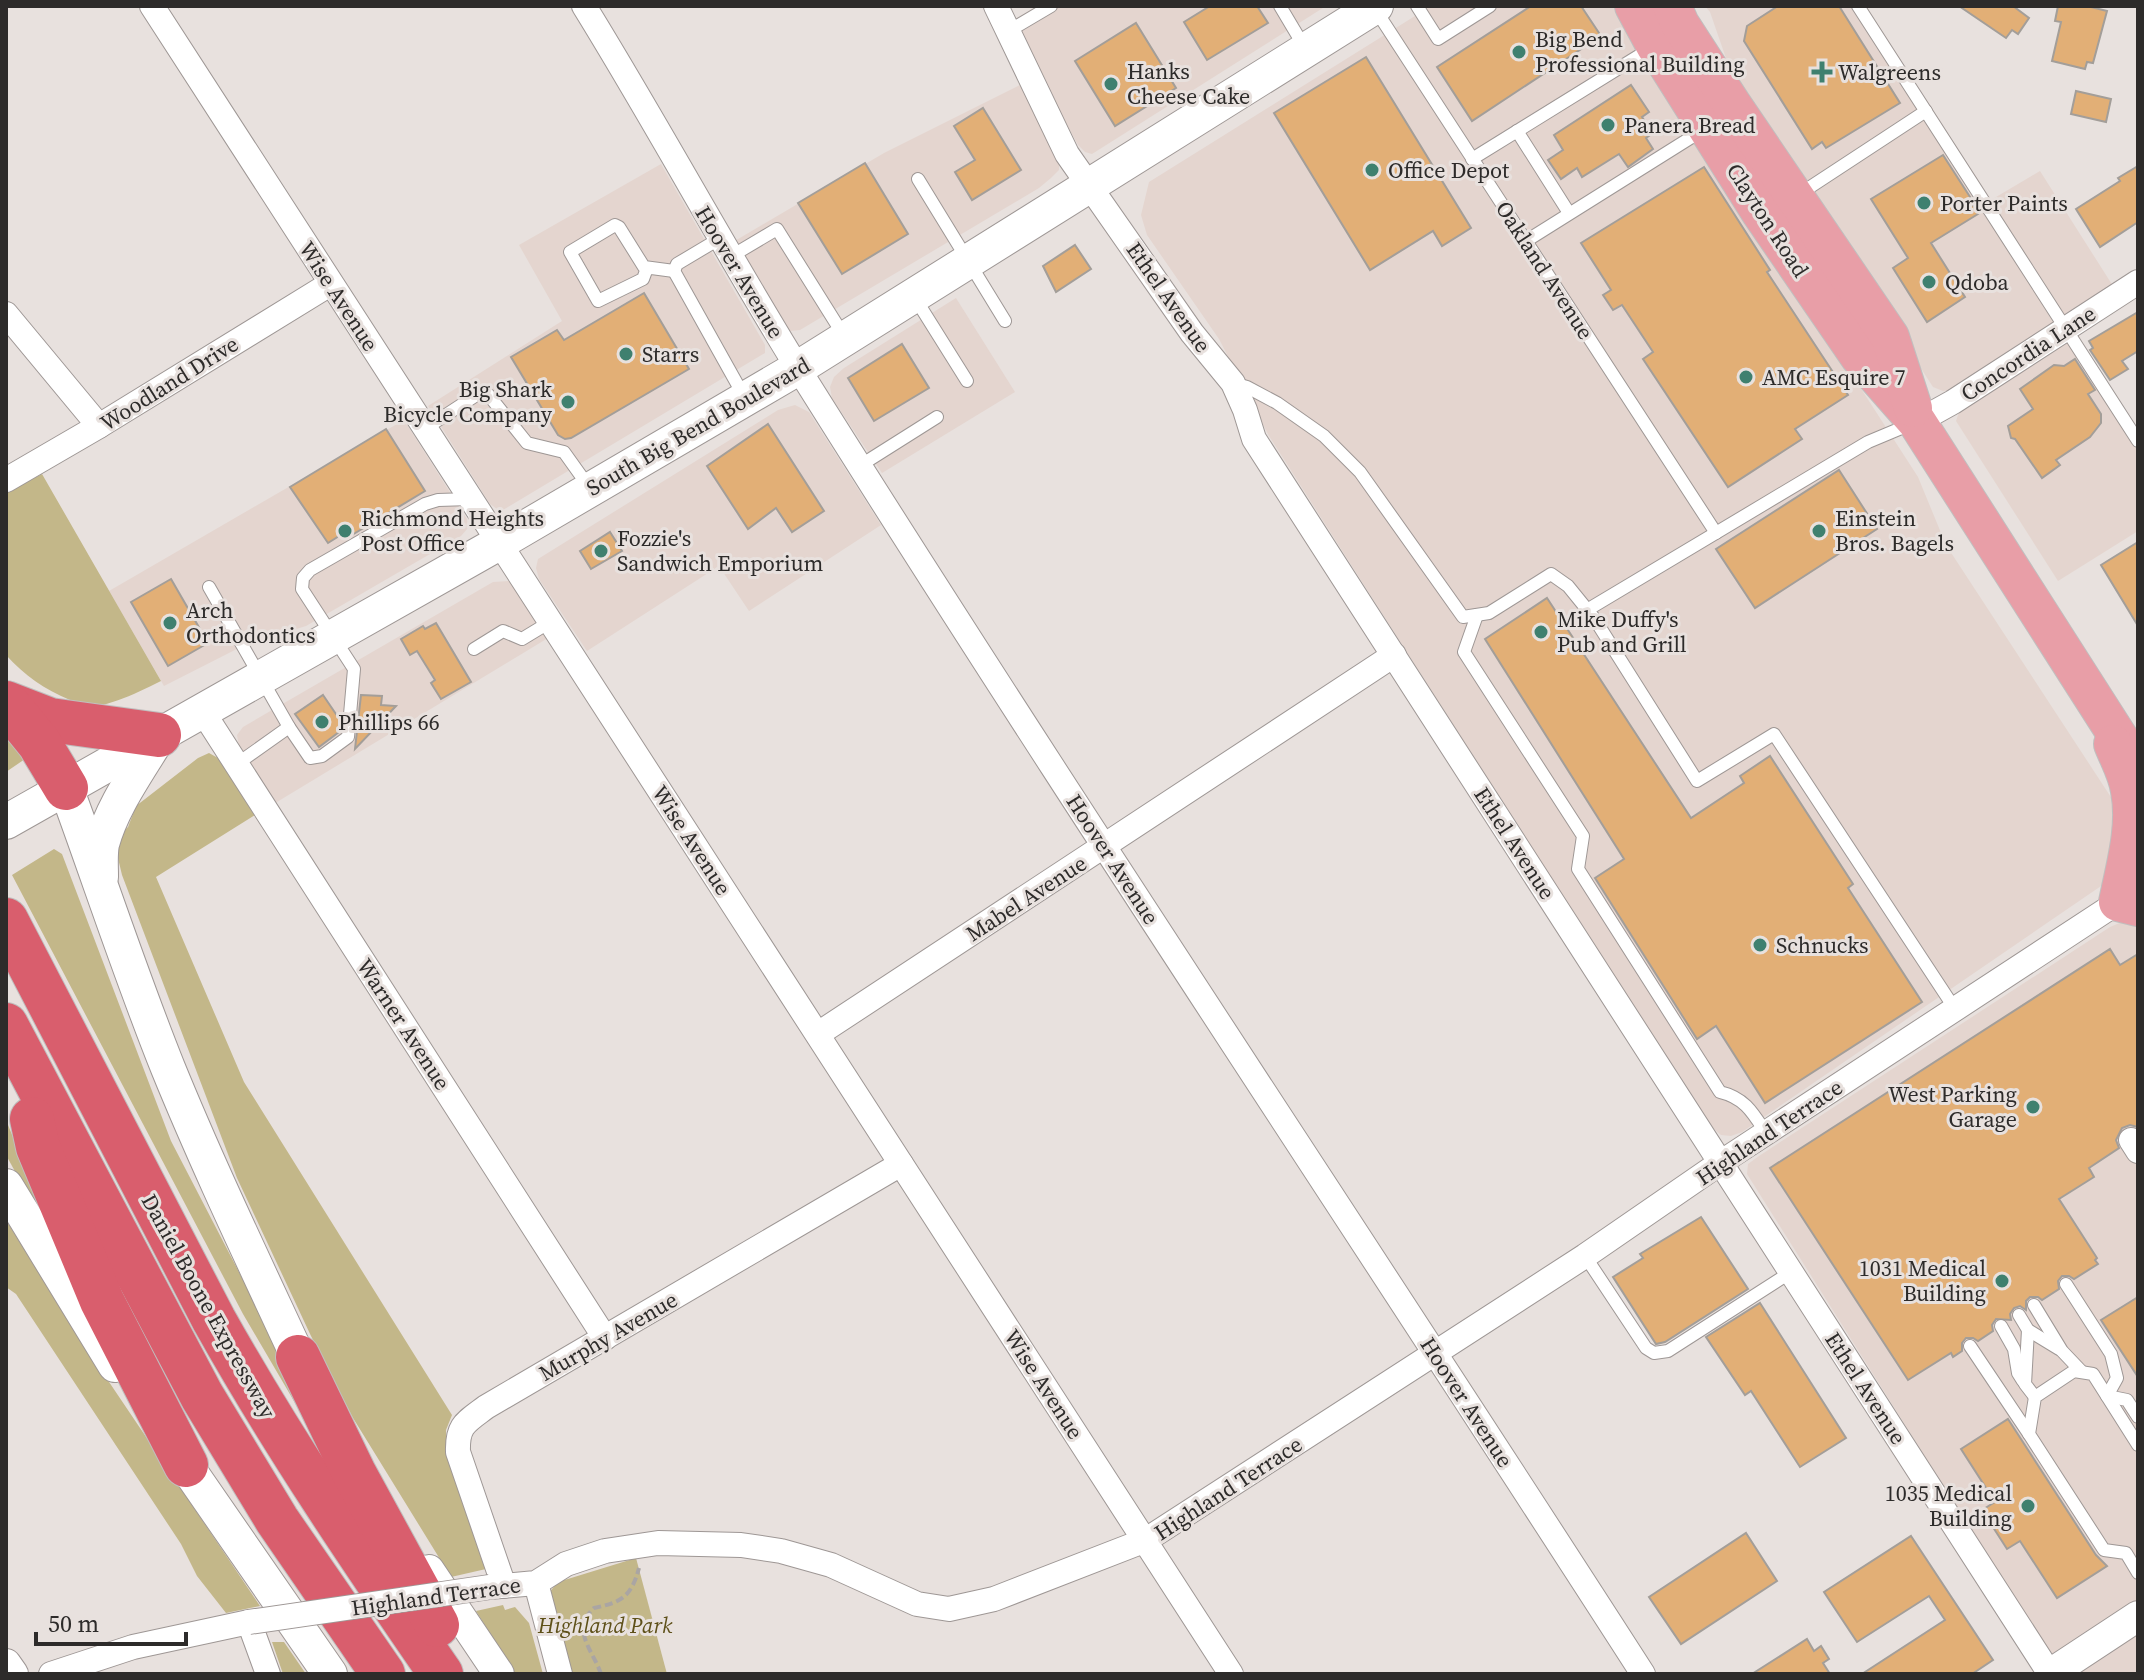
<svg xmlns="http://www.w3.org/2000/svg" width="2144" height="1680" viewBox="0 0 2144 1680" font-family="'Source Serif 4',serif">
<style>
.built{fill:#e4d5cf}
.green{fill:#c3b789}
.building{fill:#e2af76;stroke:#a39e99;stroke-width:2}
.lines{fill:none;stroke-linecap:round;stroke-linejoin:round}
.service-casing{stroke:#9e9795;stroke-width:14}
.minor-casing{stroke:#9e9795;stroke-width:26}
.tertiary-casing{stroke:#9e9795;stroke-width:32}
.secondary-casing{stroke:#9e9795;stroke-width:36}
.primary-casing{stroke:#c0bfbf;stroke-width:40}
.motorway-casing{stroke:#c0bfbf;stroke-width:46}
.path{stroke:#aaa5a3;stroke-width:4;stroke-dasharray:8 4;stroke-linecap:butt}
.service{stroke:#fff;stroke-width:12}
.minor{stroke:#fff;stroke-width:24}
.tertiary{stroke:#fff;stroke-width:30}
.secondary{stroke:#fff;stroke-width:34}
.primary{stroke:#e89ea7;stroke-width:38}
.motorway{stroke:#d95e6d;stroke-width:44}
.minor-bridge-casing{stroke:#9e9795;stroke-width:26;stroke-linecap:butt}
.minor-bridge{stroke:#fff;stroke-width:24}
.poi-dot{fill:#3f806f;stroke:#e8e1de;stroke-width:3}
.labels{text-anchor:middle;stroke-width:6;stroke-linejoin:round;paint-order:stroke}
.poi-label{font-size:22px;fill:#2d2b2a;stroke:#e8e1de;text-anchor:start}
.street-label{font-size:22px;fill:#2d2b2a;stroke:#e8e1de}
.park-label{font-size:22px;font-style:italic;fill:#5e5019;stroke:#e8e1de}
</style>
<rect width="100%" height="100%" fill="#e8e1de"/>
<g class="built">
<polygon points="1037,6 1326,6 1092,154 1085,152 1078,145 1029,56 1014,20"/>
<polygon points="1431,6 1614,6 1918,477 1946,545 2120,811 2104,884 1742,1132 1731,1136 1721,1135 1707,1123 1269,436 1219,339 1147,235 1141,215 1149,182"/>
<polygon points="1705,6 1866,6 1991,200 2040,171 2113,286 1954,389 1943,391 1933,387 1744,94 1728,64 1710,12"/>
<polygon points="1020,85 1059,161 1059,170 1051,178 1039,188 800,330 790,331 783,324 733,242 884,153"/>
<polygon points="661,164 765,345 765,353 503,510 497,509 490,504 428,406 562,321 519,245"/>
<polygon points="956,298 1015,392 882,473 832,398 830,387 834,377 844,368"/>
<polygon points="2067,342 2138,451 2138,531 2058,581 1956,421 1959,412"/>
<polygon points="795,405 809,412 881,525 749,611 719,566 587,651 539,579 536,568 538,559 778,410"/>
<polygon points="404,420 467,519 468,528 461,536 306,626 293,630 272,631 164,686 109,591"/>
<polygon points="509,581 516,588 548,638 272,805 239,746 237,735 243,727 493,582"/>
<polygon points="2129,919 2138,919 2138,1674 2062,1674 1747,1174 1748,1164 1759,1156 2110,927"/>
</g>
<g class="green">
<path d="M42,474L161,681C131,696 106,708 72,709L70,700C44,689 25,676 6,655V493Z"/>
<polygon points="6,725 25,759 6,772"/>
<polygon points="209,753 218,758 255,815 156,877 244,1082 452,1415 446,1430 446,1442 486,1569 451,1577 353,1418 311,1336 237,1178 122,875 117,854 119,835 128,827 136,806 198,758"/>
<polygon points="54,849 62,854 171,1141 351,1488 346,1490 243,1314 12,875"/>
<polygon points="6,1120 63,1259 6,1155"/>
<polygon points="6,1220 74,1330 260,1606 226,1613 197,1576 181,1544 16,1294 6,1287"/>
<polygon points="636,1558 667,1674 570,1674 547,1595 558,1582"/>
<polygon points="503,1605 505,1610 515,1607 529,1623 543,1674 515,1674 476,1611"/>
<polygon points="272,1642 284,1642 306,1674 283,1674"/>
</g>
<g class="building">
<polygon points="1210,6 1257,6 1268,23 1207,60 1184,22"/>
<polygon points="1531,6 1581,6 1601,36 1472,121 1437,67"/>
<polygon points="1778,6 1839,6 1900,103 1826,148 1822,142 1812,149 1744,41 1747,26"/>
<polygon points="1959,6 2013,6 2029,18 2018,34 2012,30 2006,38"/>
<polygon points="2058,6 2087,6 2107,11 2093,63 2087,62 2085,69 2052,61 2061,22 2055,21"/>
<polygon points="1136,23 1176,88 1115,126 1075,61"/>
<polygon points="1366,57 1471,228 1442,246 1433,231 1370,270 1274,113"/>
<polygon points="1631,85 1649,112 1642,117 1653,133 1646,138 1653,149 1628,167 1619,154 1582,177 1577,168 1561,179 1548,160 1563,150 1554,135"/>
<polygon points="2076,91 2111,99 2106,122 2071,114"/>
<polygon points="983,108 1021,170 972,200 955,172 975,160 954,126"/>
<polygon points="1943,155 1974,203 1972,204 1978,214 1931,243 1965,297 1927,322 1893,268 1908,258 1871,199"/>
<polygon points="865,163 908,234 842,274 798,203"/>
<polygon points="2138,166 2138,222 2100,247 2076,209 2120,181 2118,178"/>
<polygon points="1704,167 1770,270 1767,272 1848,395 1795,429 1802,439 1728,487 1643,359 1653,352 1622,305 1613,310 1603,295 1611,290 1581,243"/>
<polygon points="1075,245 1091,269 1056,292 1043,266"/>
<polygon points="644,293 689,369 571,438 565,439 558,435 511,357 557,330 564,340"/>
<polygon points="2138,312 2138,351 2122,361 2128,369 2110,380 2090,350 2093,348 2089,341"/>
<polygon points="902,344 929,388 874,421 848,378"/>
<polygon points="2075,359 2095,390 2088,394 2101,414 2101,423 2090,437 2056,460 2060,465 2042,478 2015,439 2011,438 2008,426 2033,409 2020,389 2054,365 2064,366"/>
<polygon points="768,424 824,511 792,532 776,508 748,529 707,466"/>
<polygon points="386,429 425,491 347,538 344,533 328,543 290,487"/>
<polygon points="1839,470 1877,529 1755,608 1716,549"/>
<polygon points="610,532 622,551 591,569 580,551"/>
<polygon points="2138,542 2138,626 2101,565"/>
<polygon points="171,579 208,643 168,666 131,602"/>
<polygon points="1547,598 1691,818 1744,783 1740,776 1770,756 1853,884 1848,888 1922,1002 1765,1103 1716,1026 1697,1039 1595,878 1624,859 1485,639"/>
<polygon points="436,623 471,682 441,699 431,683 435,680 417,651 410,655 401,639 423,626 425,629"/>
<polygon points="323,695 340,720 339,732 319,747 295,714"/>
<polygon points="361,695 382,696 381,705 396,706 355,749"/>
<polygon points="2110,949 2120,965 2138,954 2138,1127 2130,1125 2122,1128 2116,1140 2119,1148 2089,1168 2094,1177 2059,1199 2097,1258 2095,1260 2098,1264 2074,1279 2069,1276 2062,1276 2058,1281 2059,1289 2042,1300 2038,1297 2030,1297 2026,1301 2026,1310 2020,1306 2014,1308 2010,1314 2011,1320 1996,1319 1992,1325 1993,1331 1978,1341 1973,1338 1966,1338 1962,1343 1962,1351 1953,1357 1951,1353 1908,1380 1770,1168"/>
<polygon points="1701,1217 1748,1289 1665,1342 1656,1344 1613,1277 1643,1258 1640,1254"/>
<polygon points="2138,1297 2138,1377 2101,1320"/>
<polygon points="1760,1303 1846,1438 1800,1467 1751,1391 1745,1395 1706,1337"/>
<polygon points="2008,1419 2096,1555 2107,1566 2057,1598 2020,1541 2007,1549 1982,1510 1995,1502 1961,1449"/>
<polygon points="1746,1533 1777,1581 1681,1644 1649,1597"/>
<polygon points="1911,1536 1993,1660 1972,1674 1862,1674 1945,1620 1929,1596 1857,1642 1824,1592"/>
<polygon points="1807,1639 1814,1651 1821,1646 1829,1659 1823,1663 1830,1674 1752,1674"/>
</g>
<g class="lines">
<g class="service-casing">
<g id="service">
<polyline points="1280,6 1305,48"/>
<polyline points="1417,6 1438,39 1490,6"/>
<polyline points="1858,6 2138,441"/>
<polyline points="1375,9 1716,533"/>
<polyline points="1007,32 1051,6"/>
<polyline points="1517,131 1569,213"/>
<polyline points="1472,159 1653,47"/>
<polyline points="918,179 1005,321"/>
<polyline points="1798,195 1926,111"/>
<polyline points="1526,241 1703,130"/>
<polyline points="730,257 777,229 844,336"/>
<polyline points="647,268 643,279 598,301 570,252 615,225 619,227 644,267 674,271"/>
<polyline points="674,271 745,398"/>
<polyline points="674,271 677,264 719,239"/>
<polyline points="915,298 967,381"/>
<polyline points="1233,383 1247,387 1277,403 1324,436 1360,472 1463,617 1489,613 1551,574 1568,586 1594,618 1697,781 1774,734 1955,1009"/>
<polyline points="426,428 478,394 487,393 527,443 564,452 589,487"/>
<polyline points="861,465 937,417"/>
<polyline points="209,587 289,727 310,758 322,756 348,737 354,669 302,589 303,578 310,570 425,504 438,500 470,499"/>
<polyline points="1587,610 1868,442 1911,424"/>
<path d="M1477,615L1464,652L1583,836L1578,869L1720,1092C1745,1098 1753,1113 1766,1133"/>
<polyline points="474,649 503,631 522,639 550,622"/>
<polyline points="237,764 289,727"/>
<polyline points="1585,1256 1646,1348 1654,1353 1668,1351 1791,1272"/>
<polyline points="2066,1284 2111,1354 2117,1378 2107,1396 2127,1400 2138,1417"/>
<polyline points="2034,1305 2062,1351 2082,1372"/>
<polyline points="2019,1315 2028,1330 2059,1349"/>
<polyline points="2001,1326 2014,1349 2018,1373 2023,1381"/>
<polyline points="2028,1330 2025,1384 2035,1397"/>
<polyline points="1970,1346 2029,1434"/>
<polyline points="2138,1445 2093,1374 2074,1371 2035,1397 2029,1434 2104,1550 2126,1553 2138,1573"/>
</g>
</g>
<g class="minor-casing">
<g id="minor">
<polyline points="152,6 1231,1674"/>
<path d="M584,6C657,124 723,247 796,365C1072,805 1362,1237 1643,1674"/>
<polyline points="996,6 1067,154 1192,333 1233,383 1245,410 1254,439 2050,1674"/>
<polyline points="6,314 99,426"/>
<polyline points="1917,422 1953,402 2138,282"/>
<polyline points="6,480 99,426 330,284"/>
<polyline points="203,712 605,1338"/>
<polyline points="818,1034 1394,655"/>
<polyline points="2131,1140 2138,1151"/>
<polyline points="536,1583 560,1674"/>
<path d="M504,1586L458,1452C457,1425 466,1422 486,1407L901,1164"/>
<polyline points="490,1587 536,1583 566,1564 605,1551 658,1543 741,1545 781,1551 831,1565 917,1604 949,1609 994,1599 1146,1540 1585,1256 1720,1163 2129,895"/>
<polyline points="51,1674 133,1647 249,1622 268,1674"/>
</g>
</g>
<g class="tertiary-casing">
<g id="tertiary">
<polyline points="429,1570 499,1674"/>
<polyline points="6,1664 13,1674"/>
<polyline points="2050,1674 2138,1616"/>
</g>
</g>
<g class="secondary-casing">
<g id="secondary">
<path d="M66,788C100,881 131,976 168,1068C208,1166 254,1262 298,1357"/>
<polyline points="6,822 499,543 798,368 1376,6"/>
<path d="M101,877C101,866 100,854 102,844C112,806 139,770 159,736"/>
<polyline points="6,1186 115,1365"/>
<polyline points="171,1444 330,1674"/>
</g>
</g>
<g class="primary-casing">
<g id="primary">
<polyline points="1634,6 1655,45 1761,213 1859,356 1917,422 2138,768"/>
<polyline points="1672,6 1680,24 1733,106 1890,337 1913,408"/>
<path d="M2113,744C2119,759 2128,775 2130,791C2137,827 2125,867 2118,902L2138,907"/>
</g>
</g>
<g class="motorway-casing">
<g id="motorway">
<polyline points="6,703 50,720 159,735"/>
<polyline points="8,705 39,743 66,788"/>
<path d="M6,920L214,1320C283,1443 361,1558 441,1674"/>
<polyline points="6,1025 202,1396 277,1520 383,1674"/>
<polyline points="32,1119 38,1147 102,1301 186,1465"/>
<polyline points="298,1357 354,1473 437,1625"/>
</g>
</g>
<path class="path" d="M601,1674C593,1650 570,1630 594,1608C622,1602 631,1597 639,1568"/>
<use href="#service" class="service"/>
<use href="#minor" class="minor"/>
<use href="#tertiary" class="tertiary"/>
<use href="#secondary" class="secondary"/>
<use href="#primary" class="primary"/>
<use href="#motorway" class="motorway"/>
<g class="minor-bridge-casing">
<polyline id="minor-bridge" points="249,1622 490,1587"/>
</g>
<use href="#minor-bridge" class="minor-bridge"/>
</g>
<g class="poi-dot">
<circle cx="1519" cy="52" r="8"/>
<path d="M1818 60h8v8h8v8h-8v8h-8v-8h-8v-8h8z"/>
<circle cx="1111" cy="84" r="8"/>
<circle cx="1608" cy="125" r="8"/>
<circle cx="1372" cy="170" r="8"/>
<circle cx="1924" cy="203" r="8"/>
<circle cx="1929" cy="282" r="8"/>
<circle cx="626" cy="354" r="8"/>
<circle cx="1746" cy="377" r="8"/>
<circle cx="568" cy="402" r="8"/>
<circle cx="345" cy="531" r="8"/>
<circle cx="1819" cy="531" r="8"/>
<circle cx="601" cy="551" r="8"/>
<circle cx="170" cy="623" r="8"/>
<circle cx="1541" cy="632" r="8"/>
<circle cx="322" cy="722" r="8"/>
<circle cx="1760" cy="945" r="8"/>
<circle cx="2033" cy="1107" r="8"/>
<circle cx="2002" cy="1281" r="8"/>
<circle cx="2028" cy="1506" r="8"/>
</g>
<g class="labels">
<g class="poi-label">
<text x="1535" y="47">Big Bend<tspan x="1535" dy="25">Professional Building</tspan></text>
<text x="1127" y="79">Hanks<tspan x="1127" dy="25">Cheese Cake</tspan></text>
<text x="1838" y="80">Walgreens</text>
<text x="1624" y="133">Panera Bread</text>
<text x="1388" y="178">Office Depot</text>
<text x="1940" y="211">Porter Paints</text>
<text x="1945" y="290">Qdoba</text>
<text x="642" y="362">Starrs</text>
<text x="1762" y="385">AMC Esquire 7</text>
<text x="552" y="397" text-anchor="end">Big Shark<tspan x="552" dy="25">Bicycle Company</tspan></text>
<text x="361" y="526">Richmond Heights<tspan x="361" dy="25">Post Office</tspan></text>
<text x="1835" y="526">Einstein<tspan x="1835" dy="25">Bros. Bagels</tspan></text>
<text x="617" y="546">Fozzie's<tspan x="617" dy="25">Sandwich Emporium</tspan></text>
<text x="186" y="618">Arch<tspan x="186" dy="25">Orthodontics</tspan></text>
<text x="1557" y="627">Mike Duffy's<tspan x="1557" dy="25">Pub and Grill</tspan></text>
<text x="338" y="730">Phillips 66</text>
<text x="1776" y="953">Schnucks</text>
<text x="2017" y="1102" text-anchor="end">West Parking<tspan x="2017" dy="25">Garage</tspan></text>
<text x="1986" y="1276" text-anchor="end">1031 Medical<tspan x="1986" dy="25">Building</tspan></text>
<text x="2012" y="1501" text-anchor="end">1035 Medical<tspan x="2012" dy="25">Building</tspan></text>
</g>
<g class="street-label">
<text transform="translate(1768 220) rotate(57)" y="8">Clayton Road</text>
<text transform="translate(1545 270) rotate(57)" y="8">Oakland Avenue</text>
<text transform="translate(740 272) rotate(59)" y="8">Hoover Avenue</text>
<text transform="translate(339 296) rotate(57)" y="8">Wise Avenue</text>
<text transform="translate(1169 297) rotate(55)" y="8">Ethel Avenue</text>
<text transform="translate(2028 353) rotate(-33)" y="8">Concordia Lane</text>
<text transform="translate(169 383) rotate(-32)" y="8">Woodland Drive</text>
<text transform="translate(698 426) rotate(-30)" y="8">South Big Bend Boulevard</text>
<text transform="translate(692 840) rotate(57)" y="8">Wise Avenue</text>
<text transform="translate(1515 843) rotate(57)" y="8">Ethel Avenue</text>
<text transform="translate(1113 859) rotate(57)" y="8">Hoover Avenue</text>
<text transform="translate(1026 898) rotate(-33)" y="8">Mabel Avenue</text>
<text transform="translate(404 1024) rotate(57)" y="8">Warner Avenue</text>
<text transform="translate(1769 1132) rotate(-34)" y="8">Highland Terrace</text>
<text transform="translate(209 1306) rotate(61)" y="8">Daniel Boone Expressway</text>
<text transform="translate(608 1336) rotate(-30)" y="8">Murphy Avenue</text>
<text transform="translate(1044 1384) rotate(57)" y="8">Wise Avenue</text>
<text transform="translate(1866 1388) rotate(57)" y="8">Ethel Avenue</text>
<text transform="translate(1467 1402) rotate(57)" y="8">Hoover Avenue</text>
<text transform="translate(1228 1488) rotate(-33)" y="8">Highland Terrace</text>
<text transform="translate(436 1596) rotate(-8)" y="8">Highland Terrace</text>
</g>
<g class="park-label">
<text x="605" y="1633">Highland Park</text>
</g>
</g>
<rect width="2144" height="1680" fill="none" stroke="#2d2b2a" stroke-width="16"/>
<path d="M36 1632v12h150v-12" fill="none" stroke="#2d2b2a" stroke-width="4"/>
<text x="48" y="1632" font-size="24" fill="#2d2b2a" stroke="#e8e1de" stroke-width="6" paint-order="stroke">50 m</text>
</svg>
